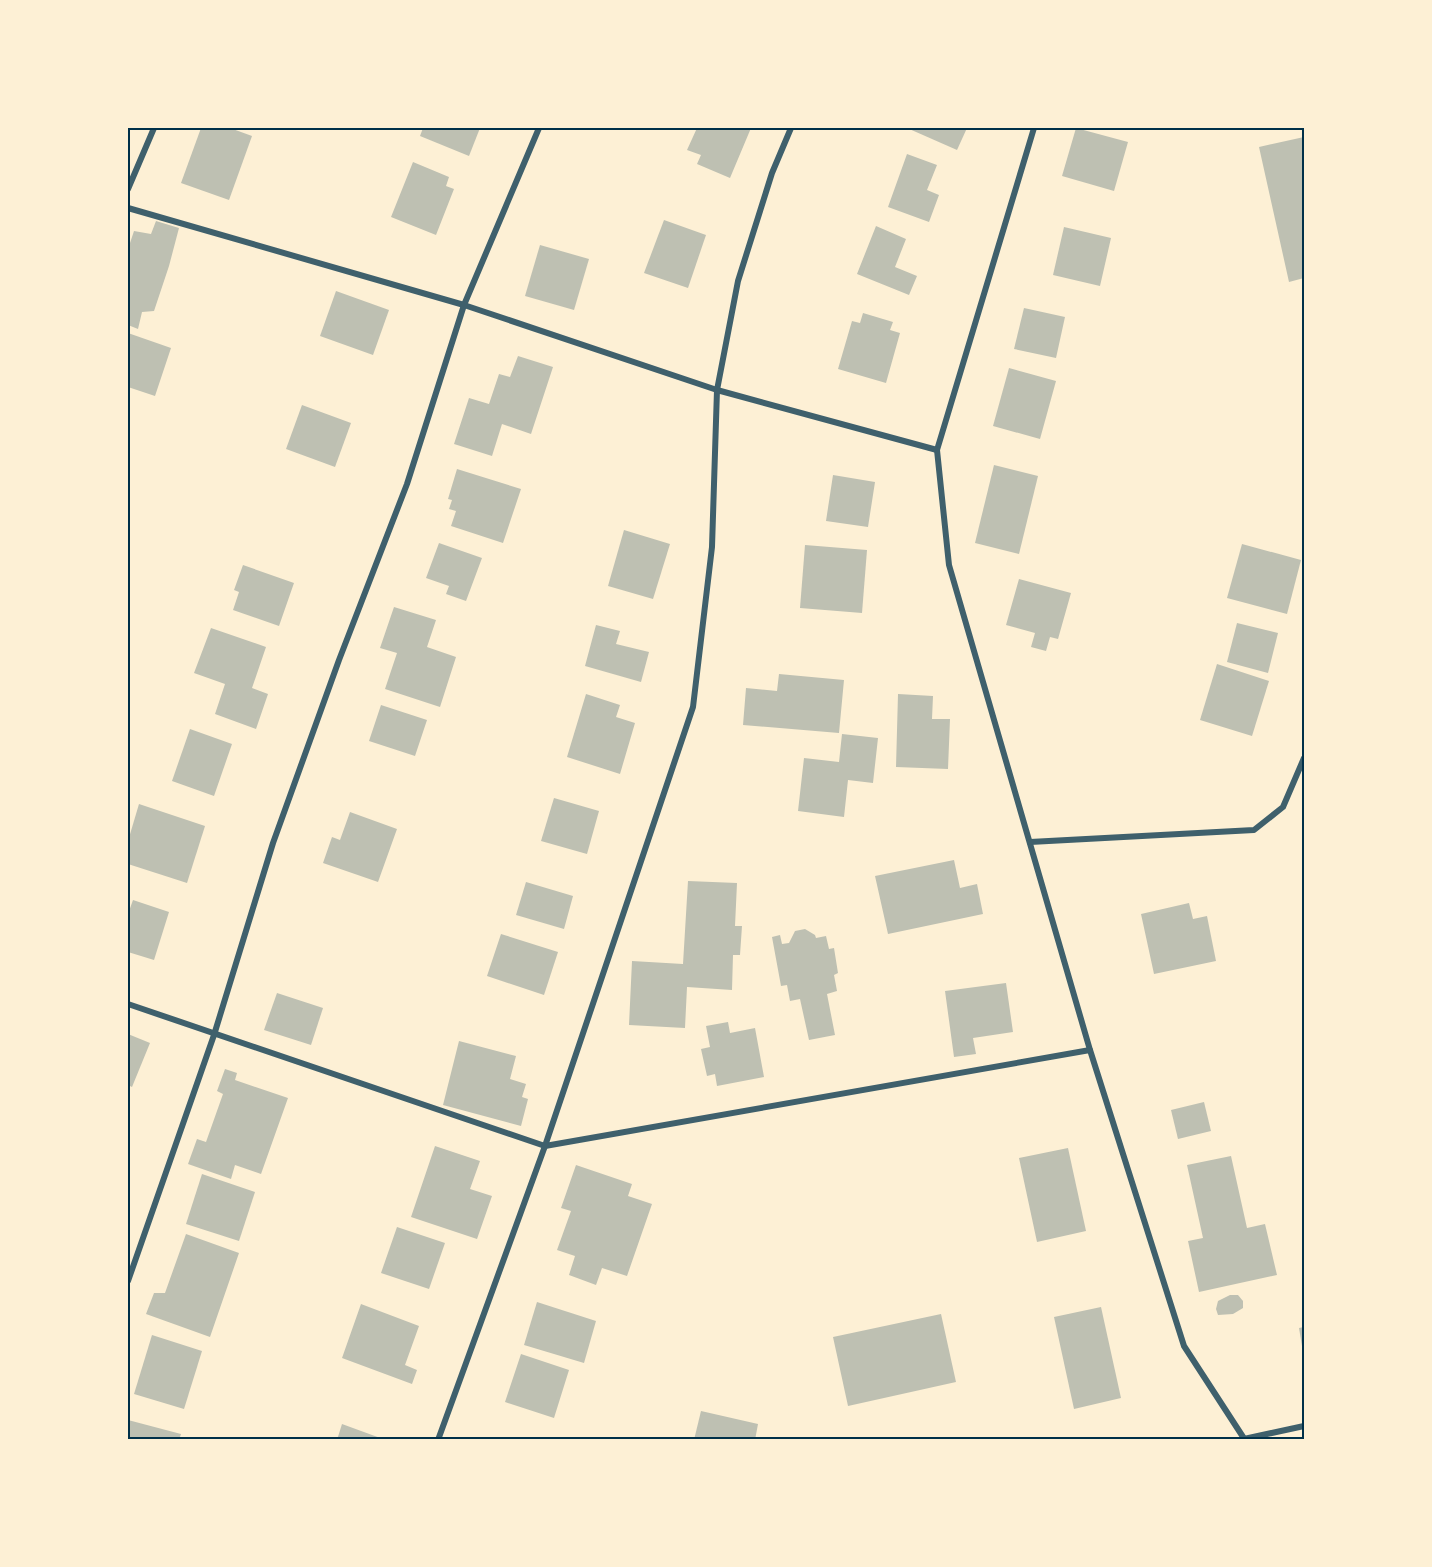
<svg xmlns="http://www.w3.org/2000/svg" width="1432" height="1567" viewBox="0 0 1432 1567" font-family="'PT Sans',sans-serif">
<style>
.building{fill:#bec0b2}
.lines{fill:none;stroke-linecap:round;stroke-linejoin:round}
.minor{stroke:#3f606c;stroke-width:6}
.neatline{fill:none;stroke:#003049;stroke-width:2}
</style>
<rect width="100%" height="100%" fill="#fdf0d5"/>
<g class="building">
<polygon points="201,128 230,128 252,136 229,200 181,183"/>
<polygon points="423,128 480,128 469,156 420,136"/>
<polygon points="697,128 751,128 730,178 697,164 701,155 687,150"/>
<polygon points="907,128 967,128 957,150"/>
<polygon points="1076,128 1128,142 1114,191 1062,176"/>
<polygon points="1304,137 1304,195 1302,196 1304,205 1304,278 1289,282 1259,147"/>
<polygon points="907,154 937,165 927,190 939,195 929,222 888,207"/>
<polygon points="413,162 449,177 446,186 454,189 436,235 391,217"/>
<polygon points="664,220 706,235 688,288 644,273"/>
<polygon points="156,221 179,228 169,266 154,311 142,312 138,329 128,325 128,249 134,231 151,234"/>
<polygon points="876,226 906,239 895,267 917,276 909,295 857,274"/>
<polygon points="1064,227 1111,238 1100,286 1053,275"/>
<polygon points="540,245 589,259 574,310 525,296"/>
<polygon points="336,291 389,310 373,355 320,336"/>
<polygon points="1024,308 1065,317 1056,358 1014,349"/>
<polygon points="863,313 893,322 890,330 900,333 886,383 838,369 852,321 860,323"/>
<polygon points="128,333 171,348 155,396 128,387"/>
<polygon points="518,356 553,367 531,434 502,424 492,456 454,444 469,398 489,404 499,374 510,377"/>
<polygon points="1009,368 1056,381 1040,439 993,426"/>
<polygon points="302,405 351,423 335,467 286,449"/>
<polygon points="994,465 1038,476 1019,554 975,543"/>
<polygon points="457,469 521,489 503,543 451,526 456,511 449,509 452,500 448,499"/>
<polygon points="833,475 875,482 868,527 826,521"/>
<polygon points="624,530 670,544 653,599 608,586"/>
<polygon points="439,543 482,558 466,601 446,594 449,586 426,578"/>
<polygon points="1242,544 1301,560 1287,614 1227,598"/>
<polygon points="805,545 867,550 862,613 800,608"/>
<polygon points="243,565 294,583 279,626 233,610 239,592 234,590"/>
<polygon points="1019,579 1071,593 1058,639 1050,637 1046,651 1031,647 1035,633 1006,625"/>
<polygon points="394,607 436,620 427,647 456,657 440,707 385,689 397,653 380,648"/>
<polygon points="1237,623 1278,633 1268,673 1227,662"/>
<polygon points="596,625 620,631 616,644 649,652 641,682 585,666"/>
<polygon points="211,628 266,647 252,688 268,694 256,729 215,714 225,684 194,673"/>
<polygon points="1217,664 1269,681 1252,736 1200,720"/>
<polygon points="779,674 844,680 839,733 743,725 746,688 777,691"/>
<polygon points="586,694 620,705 616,717 635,723 620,774 567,757"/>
<polygon points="898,694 933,696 932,719 950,719 948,769 896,767"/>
<polygon points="381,705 427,720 415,756 369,741"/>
<polygon points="190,729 232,744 214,796 172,781"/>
<polygon points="842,734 878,738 873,783 848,780 844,817 798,811 804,758 839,762"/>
<polygon points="554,798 599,811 587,854 541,841"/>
<polygon points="139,804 205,826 187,883 128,864 128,841"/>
<polygon points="350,812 397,829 378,882 323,863 332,837 340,840"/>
<polygon points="954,860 960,888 977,884 983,914 888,934 875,876"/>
<polygon points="688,881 737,883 735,926 742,926 740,955 733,955 732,990 687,987 685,1028 629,1025 632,961 683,964"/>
<polygon points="526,882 573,896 564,929 516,915"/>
<polygon points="133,900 169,912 154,960 128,952 128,914"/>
<polygon points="1189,903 1193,919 1207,916 1216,961 1154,974 1141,914"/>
<polygon points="805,929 815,935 816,938 826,936 829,949 834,948 838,973 834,975 837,991 827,994 835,1035 809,1040 800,999 790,1001 787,985 781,986 772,937 780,935 782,944 789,943 795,931"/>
<polygon points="501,934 558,952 544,995 487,976"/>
<polygon points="1006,983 1013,1032 973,1038 976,1054 954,1057 945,991"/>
<polygon points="277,993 323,1008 311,1045 264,1030"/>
<polygon points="728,1022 730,1033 755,1028 764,1077 717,1086 715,1074 707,1076 701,1049 710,1047 706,1026"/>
<polygon points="128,1034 150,1043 132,1087 128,1085"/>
<polygon points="459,1041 516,1056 510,1079 526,1084 522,1097 528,1099 521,1126 443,1105"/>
<polygon points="225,1069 237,1073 235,1080 288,1098 261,1174 235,1165 231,1179 188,1164 197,1139 206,1142 223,1094 217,1091"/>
<polygon points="1204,1102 1211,1131 1178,1139 1171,1110"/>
<polygon points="435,1146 480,1161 470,1189 492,1196 477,1239 411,1217"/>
<polygon points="1068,1148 1086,1231 1037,1242 1019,1158"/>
<polygon points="1231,1156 1247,1228 1265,1224 1277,1275 1199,1292 1188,1241 1203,1238 1187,1165"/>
<polygon points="576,1165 632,1184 628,1196 652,1204 627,1276 602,1268 596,1285 569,1275 575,1256 557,1250 571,1211 561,1208"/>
<polygon points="202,1174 255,1192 239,1241 186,1224"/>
<polygon points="397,1227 445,1243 429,1289 381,1273"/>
<polygon points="186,1234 239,1253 210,1337 146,1314 154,1293 165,1293"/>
<polygon points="1230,1295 1238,1295 1243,1301 1243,1308 1233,1314 1218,1315 1216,1309 1218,1301"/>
<polygon points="537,1302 596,1321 584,1363 524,1345"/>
<polygon points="361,1304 419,1326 405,1365 417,1370 412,1384 342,1358"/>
<polygon points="1101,1307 1121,1398 1074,1409 1054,1317"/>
<polygon points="941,1314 956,1382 848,1406 833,1337"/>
<polygon points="1304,1327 1304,1351 1303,1352 1299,1328"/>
<polygon points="152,1335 202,1351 184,1409 134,1394"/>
<polygon points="521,1354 569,1370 554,1418 505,1402"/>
<polygon points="701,1411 758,1424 755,1440 694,1440"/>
<polygon points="128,1420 181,1434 179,1440 128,1440"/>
<polygon points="342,1424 383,1439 383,1440 337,1440"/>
</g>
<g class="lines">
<g class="minor">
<polyline points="1034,128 937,450 949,565 1090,1050 1184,1346 1245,1440"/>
<polyline points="128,189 154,128"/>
<polyline points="128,208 464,305 717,390 937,450"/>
<polyline points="1030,842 1254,830 1283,807 1304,758"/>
<polyline points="128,1004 545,1146 1090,1050"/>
<polyline points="128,1281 214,1035 273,843 339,660 407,484 464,305 539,128"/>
<polyline points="1244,1439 1304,1426"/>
<polyline points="438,1440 545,1146 693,707 712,547 717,390 738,281 772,173 791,128"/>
</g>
</g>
<rect width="1432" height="1567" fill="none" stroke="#fdf0d5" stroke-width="258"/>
<rect x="129" y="129" width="1174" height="1309" class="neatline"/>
</svg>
